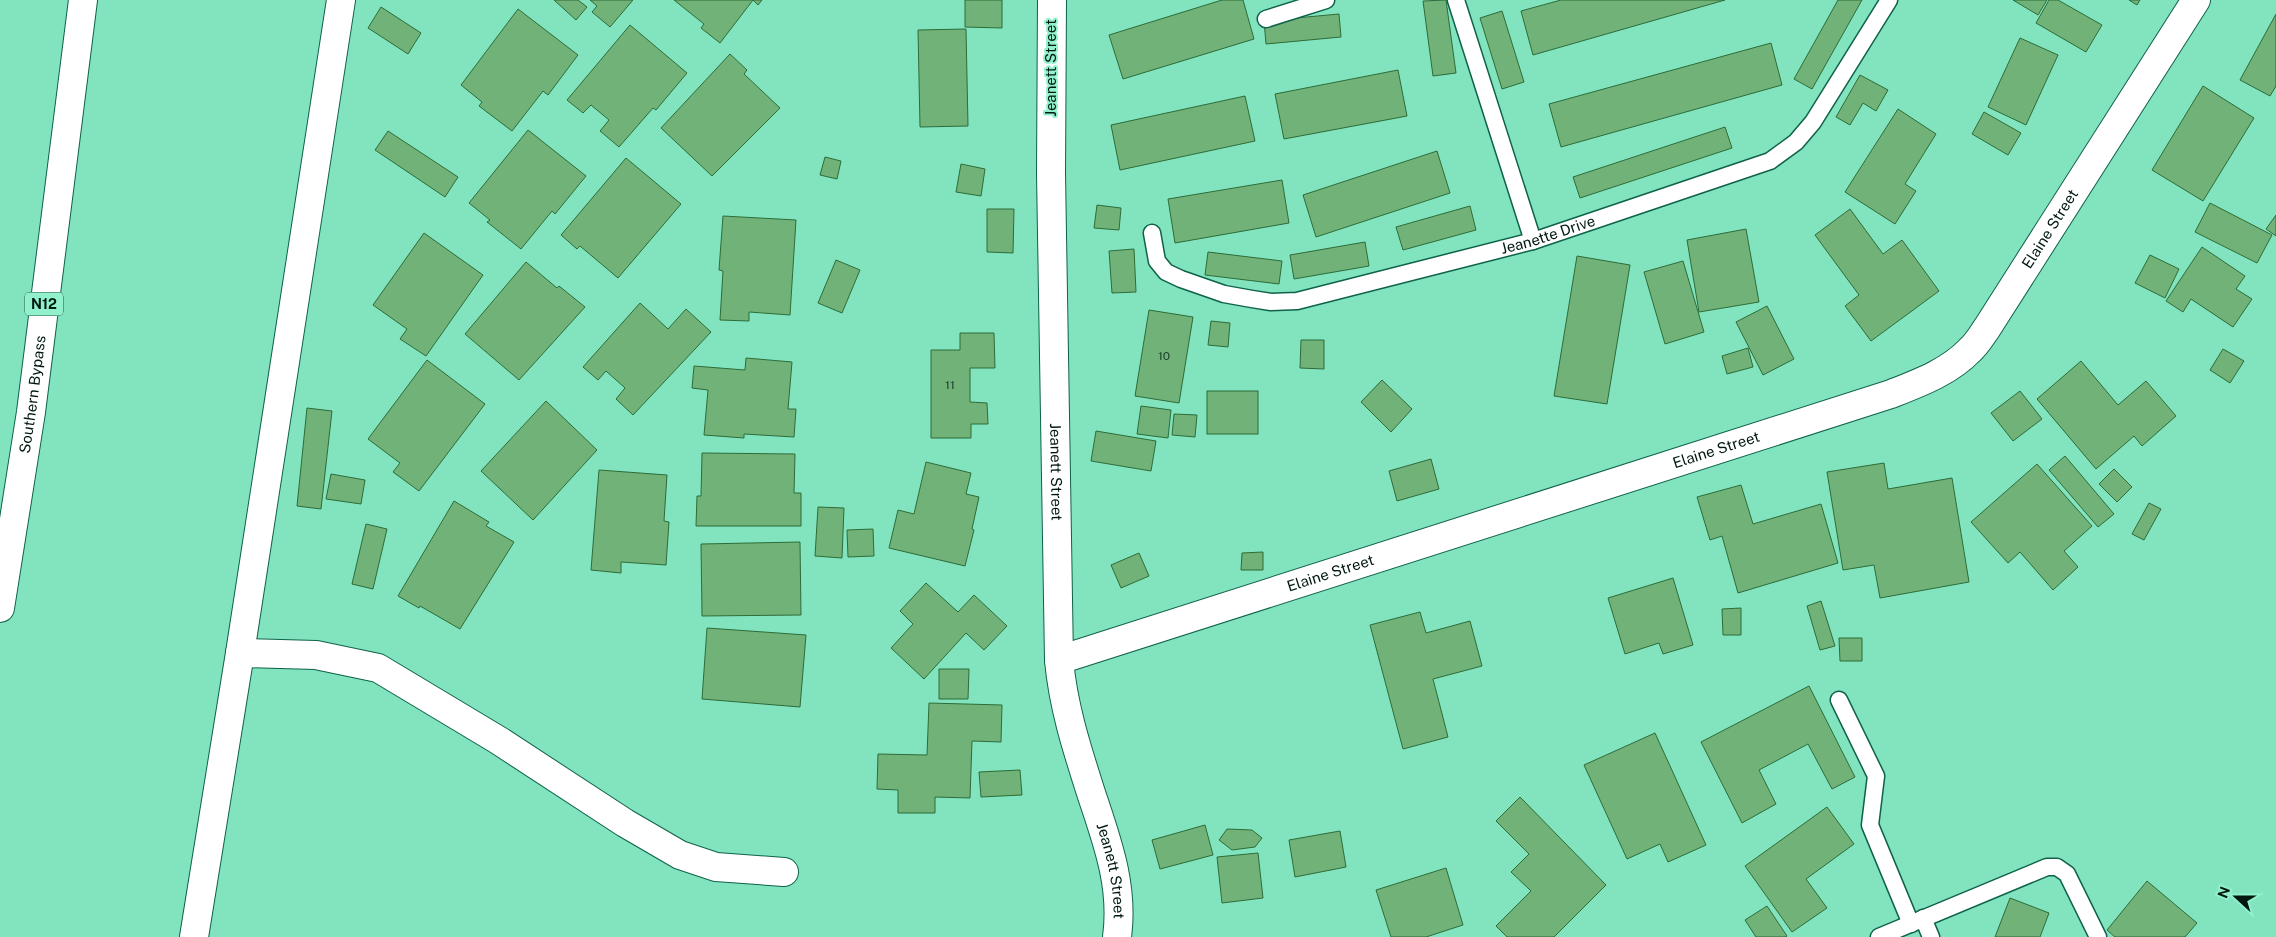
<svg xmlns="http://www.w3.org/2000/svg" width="2276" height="937" viewBox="0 0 2276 937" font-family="'Public Sans',sans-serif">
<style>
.building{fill:#71b279;stroke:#2c6d38}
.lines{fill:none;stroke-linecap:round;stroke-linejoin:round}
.service-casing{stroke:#0f624a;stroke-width:19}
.minor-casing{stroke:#0f624a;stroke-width:30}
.motorway-casing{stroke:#0f624a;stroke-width:30}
.service{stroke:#fff;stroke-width:16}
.minor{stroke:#fff;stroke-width:28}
.motorway{stroke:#fff;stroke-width:28}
.labels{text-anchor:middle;stroke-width:4;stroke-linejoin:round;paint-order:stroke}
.number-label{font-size:12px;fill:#1c3e2a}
.shield{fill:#90f1cc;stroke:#2b5948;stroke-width:1}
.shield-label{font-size:14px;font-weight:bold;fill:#00180f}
.street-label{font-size:15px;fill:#00180f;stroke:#90f1cc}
</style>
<rect width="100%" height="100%" fill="#82e3bf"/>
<g class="building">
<polygon points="554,0 578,0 587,7 576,20"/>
<polygon points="590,0 633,0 610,27 592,12 597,6"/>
<polygon points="674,0 762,0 758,5 753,0 720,43 701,28 704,24"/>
<polygon points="965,0 1002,0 1002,28 965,27"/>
<polygon points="1222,0 1243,0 1254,39 1123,79 1109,35"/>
<polygon points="1446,0 1456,73 1433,76 1423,1"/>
<polygon points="1561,0 1725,0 1533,55 1521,11"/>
<polygon points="1838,0 1862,0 1812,89 1794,79"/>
<polygon points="2013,0 2047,0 2038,15"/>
<polygon points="2049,0 2058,0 2102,25 2086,52 2036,23"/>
<polygon points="2129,0 2140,0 2137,5"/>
<polygon points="381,7 421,33 408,54 368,28"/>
<polygon points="518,9 578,55 548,95 543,91 512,131 479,106 482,102 461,85"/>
<polygon points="1502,11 1524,82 1502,89 1480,18"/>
<polygon points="1339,14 1341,37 1266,44 1264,21"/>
<polygon points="2276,14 2276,86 2270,96 2240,80"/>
<polygon points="630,25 687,73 656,110 653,108 619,147 600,131 609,120 591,105 583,113 567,100"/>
<polygon points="966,29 968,126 920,127 918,30"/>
<polygon points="2020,38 2058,55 2026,125 1988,107"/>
<polygon points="1771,43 1782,85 1561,147 1549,104"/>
<polygon points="730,54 747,70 744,74 780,108 712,176 661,128"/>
<polygon points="1398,70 1407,116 1284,139 1275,94"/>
<polygon points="1860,75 1888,90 1876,111 1863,103 1850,125 1836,117"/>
<polygon points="2203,86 2254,118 2203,201 2152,170"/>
<polygon points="1245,96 1255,141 1120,170 1111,125"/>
<polygon points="1898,109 1936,134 1905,184 1916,191 1895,224 1845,192"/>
<polygon points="1984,112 2021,133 2008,155 1972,134"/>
<polygon points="1725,127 1732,148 1580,198 1573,177"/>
<polygon points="528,130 586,176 555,214 552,211 521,249 487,222 490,220 469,203"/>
<polygon points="388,131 458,177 445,197 375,150"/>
<polygon points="1437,151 1450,193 1316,237 1303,195"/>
<polygon points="825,157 841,161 837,179 820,175"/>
<polygon points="626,158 681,204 618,278 580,246 577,249 561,235"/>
<polygon points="961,164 985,169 981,196 956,192"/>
<polygon points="1282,180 1289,223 1175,243 1168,199"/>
<polygon points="2210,203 2272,235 2257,263 2195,232"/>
<polygon points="1097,205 1121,208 1119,230 1094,228"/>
<polygon points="1470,206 1476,230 1403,250 1396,227"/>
<polygon points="987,209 1014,209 1013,253 987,252"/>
<polygon points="1850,209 1883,254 1902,240 1939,291 1871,341 1845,306 1859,295 1815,235"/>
<polygon points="2276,215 2276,236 2266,229"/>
<polygon points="723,216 796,220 790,315 749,312 749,321 720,320 723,271 719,270"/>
<polygon points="1746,229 1759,302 1699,312 1687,240"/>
<polygon points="424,233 483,275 426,356 400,339 407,329 373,305"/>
<polygon points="1365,242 1369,266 1294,279 1290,255"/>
<polygon points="2202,247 2245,276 2236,289 2252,299 2233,327 2191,299 2183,312 2166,301"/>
<polygon points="1134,249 1136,292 1112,293 1109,251"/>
<polygon points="1208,252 1282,261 1279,284 1205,275"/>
<polygon points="2150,255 2179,269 2165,298 2135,283"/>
<polygon points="1577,256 1630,265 1607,404 1554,396"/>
<polygon points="836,260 860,270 842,313 818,303"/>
<polygon points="1683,261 1704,332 1665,344 1644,272"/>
<polygon points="526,262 557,288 559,286 585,307 519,380 465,334"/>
<polygon points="640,303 668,329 686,309 711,332 633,415 616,399 625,388 606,371 598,380 583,367"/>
<polygon points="1767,306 1794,359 1763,375 1736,322"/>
<polygon points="1149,310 1193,317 1179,403 1135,396"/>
<polygon points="1211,321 1230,323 1228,347 1208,345"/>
<polygon points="960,333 994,333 995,368 970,368 970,402 987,403 988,424 971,424 971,438 931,438 931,350 960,350"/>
<polygon points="1301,340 1324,340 1324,369 1300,368"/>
<polygon points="1748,348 1753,367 1727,374 1722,356"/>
<polygon points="2223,349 2244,361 2230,383 2210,370"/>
<polygon points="746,358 792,362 788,409 796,409 794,437 744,434 744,438 704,435 708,390 692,388 694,366 745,370"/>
<polygon points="427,360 485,404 419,491 393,472 400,463 368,439"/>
<polygon points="2081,361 2118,405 2146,381 2176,416 2142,446 2134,436 2096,469 2037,399"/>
<polygon points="1382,380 1412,409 1391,432 1361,402"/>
<rect x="1207" y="391" width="51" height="43"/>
<polygon points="2020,391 2042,419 2013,441 1991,413"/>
<polygon points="546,401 597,450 533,520 481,471"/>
<polygon points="1141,406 1171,410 1168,438 1137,434"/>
<polygon points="307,408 332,411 321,509 297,506"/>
<polygon points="1174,414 1197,415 1195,437 1172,435"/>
<polygon points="1096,431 1156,441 1151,471 1091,461"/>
<polygon points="702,453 795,454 794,493 801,493 801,526 696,526 697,496 701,496"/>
<polygon points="2065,456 2114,514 2098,527 2049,470"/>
<polygon points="1431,459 1439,489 1397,501 1389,471"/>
<polygon points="926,462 971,473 966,494 979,497 972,529 974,530 965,566 889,548 898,510 914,514"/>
<polygon points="1884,463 1888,489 1952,478 1969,582 1880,598 1874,565 1843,570 1827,472"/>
<polygon points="2037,464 2092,526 2064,551 2078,567 2053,590 2020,552 2008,563 1971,522"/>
<polygon points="2114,469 2132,487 2117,502 2099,484"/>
<polygon points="599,470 667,475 664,521 669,522 666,565 621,562 621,573 591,570"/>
<polygon points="331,474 365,480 361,504 326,499"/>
<polygon points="1741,485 1753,524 1821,504 1838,563 1738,593 1722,536 1710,540 1697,497"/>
<polygon points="454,501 489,522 486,526 514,542 460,629 420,606 419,608 398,596"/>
<polygon points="2149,503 2161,509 2144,540 2132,534"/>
<polygon points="818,507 844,508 842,558 815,556"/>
<polygon points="366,524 387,529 373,589 352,584"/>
<polygon points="873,529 874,556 848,557 847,530"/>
<polygon points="800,542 801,615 702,616 701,544"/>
<polygon points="1263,552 1263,570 1241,570 1242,553"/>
<polygon points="1139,553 1149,576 1121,588 1111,565"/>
<polygon points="1673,578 1693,645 1663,654 1659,643 1625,654 1608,598"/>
<polygon points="926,583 958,612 974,595 1007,626 984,650 966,633 924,679 891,648 913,624 900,611"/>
<polygon points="1821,601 1835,646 1820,650 1807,606"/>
<polygon points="1741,608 1741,635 1723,635 1722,609"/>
<polygon points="1420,612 1426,633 1470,621 1482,666 1433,679 1448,737 1403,749 1370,625"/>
<polygon points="707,628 806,635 800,707 702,699"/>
<polygon points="1839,638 1862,638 1862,661 1840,661"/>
<polygon points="939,669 969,669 968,699 939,699"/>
<polygon points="1809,686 1855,777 1832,789 1808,744 1759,770 1776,804 1742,823 1701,742"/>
<polygon points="929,703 1002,705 1001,742 972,741 970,798 935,797 935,813 898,813 898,790 877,789 878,754 927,755"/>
<polygon points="1655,733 1706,845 1668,862 1660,844 1627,859 1584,765"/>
<polygon points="1020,770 1022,795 981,797 979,772"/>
<polygon points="1520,797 1606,885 1554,937 1507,937 1496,926 1531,891 1511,872 1529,854 1496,821"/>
<polygon points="1827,807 1854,844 1806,879 1827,908 1792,932 1745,866"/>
<polygon points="1205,825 1213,855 1160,869 1152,840"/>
<polygon points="1227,829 1252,830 1262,838 1255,847 1232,850 1219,840"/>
<polygon points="1340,831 1346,867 1295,877 1289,840"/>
<polygon points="1258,853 1263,898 1222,903 1217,857"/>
<polygon points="1446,868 1463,925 1426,937 1391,937 1376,890"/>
<polygon points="2147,881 2197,923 2185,937 2115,937 2107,930"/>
<polygon points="2010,898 2049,913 2040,937 1995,937"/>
<polygon points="1767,906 1787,936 1786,937 1756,937 1745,920"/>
</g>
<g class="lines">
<g class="service-casing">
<g id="service">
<polyline points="1456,0 1533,241"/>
<polyline points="1266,19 1326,0"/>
<path id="s1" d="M1152,233L1157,261L1166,272L1181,279L1224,294L1252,299L1271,302L1297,301L1533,241L1770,161L1796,142L1813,122L1889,0"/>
<polyline points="1839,700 1876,776 1870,825 1911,924"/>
<polyline points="1923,918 1931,937"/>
<polyline points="1879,937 2047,867 2057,867 2067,874 2098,937"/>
</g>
</g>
<g class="minor-casing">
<g id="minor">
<path id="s2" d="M1052,0L1051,173L1059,660C1063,706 1077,749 1091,793C1107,841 1124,886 1117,937"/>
<polyline points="240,653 316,655 378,668 498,740 625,823 680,855 716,867 784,872"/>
<path id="s3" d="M1059,660L1891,394C1919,383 1949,372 1970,350C1977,344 1982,335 1987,328L2196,0"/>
<polyline points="194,937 240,653 341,0"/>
</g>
</g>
<g class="motorway-casing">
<g id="motorway">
<path id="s4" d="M0,608L31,412L83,0"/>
</g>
</g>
<use href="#service" class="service"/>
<use href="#minor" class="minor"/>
<use href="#motorway" class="motorway"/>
</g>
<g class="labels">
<g class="number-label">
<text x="1164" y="360">10</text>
<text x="950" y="389">11</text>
</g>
<rect class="shield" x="25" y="292.5" width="38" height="23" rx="4"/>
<g class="shield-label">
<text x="44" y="309">N12</text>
</g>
<g class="street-label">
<text transform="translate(1051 68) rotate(-90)" y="5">Jeanett Street</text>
<text dy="5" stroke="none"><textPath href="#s3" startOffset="1110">Elaine Street</textPath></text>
<text dy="5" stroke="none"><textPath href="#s1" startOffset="438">Jeanette Drive</textPath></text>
<text dy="5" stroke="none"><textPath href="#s4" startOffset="216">Southern Bypass</textPath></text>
<text dy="5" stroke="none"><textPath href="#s3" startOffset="690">Elaine Street</textPath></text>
<text dy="5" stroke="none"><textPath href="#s2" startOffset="472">Jeanett Street</textPath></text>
<text dy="5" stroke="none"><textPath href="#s3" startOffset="285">Elaine Street</textPath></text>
<text dy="5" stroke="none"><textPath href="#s2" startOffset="878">Jeanett Street</textPath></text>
</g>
</g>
<g transform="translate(2236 897) rotate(291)" stroke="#90f1cc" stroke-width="4" paint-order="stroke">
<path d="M0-4L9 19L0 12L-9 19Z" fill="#00180f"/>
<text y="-8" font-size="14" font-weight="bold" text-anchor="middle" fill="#00180f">N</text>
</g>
</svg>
